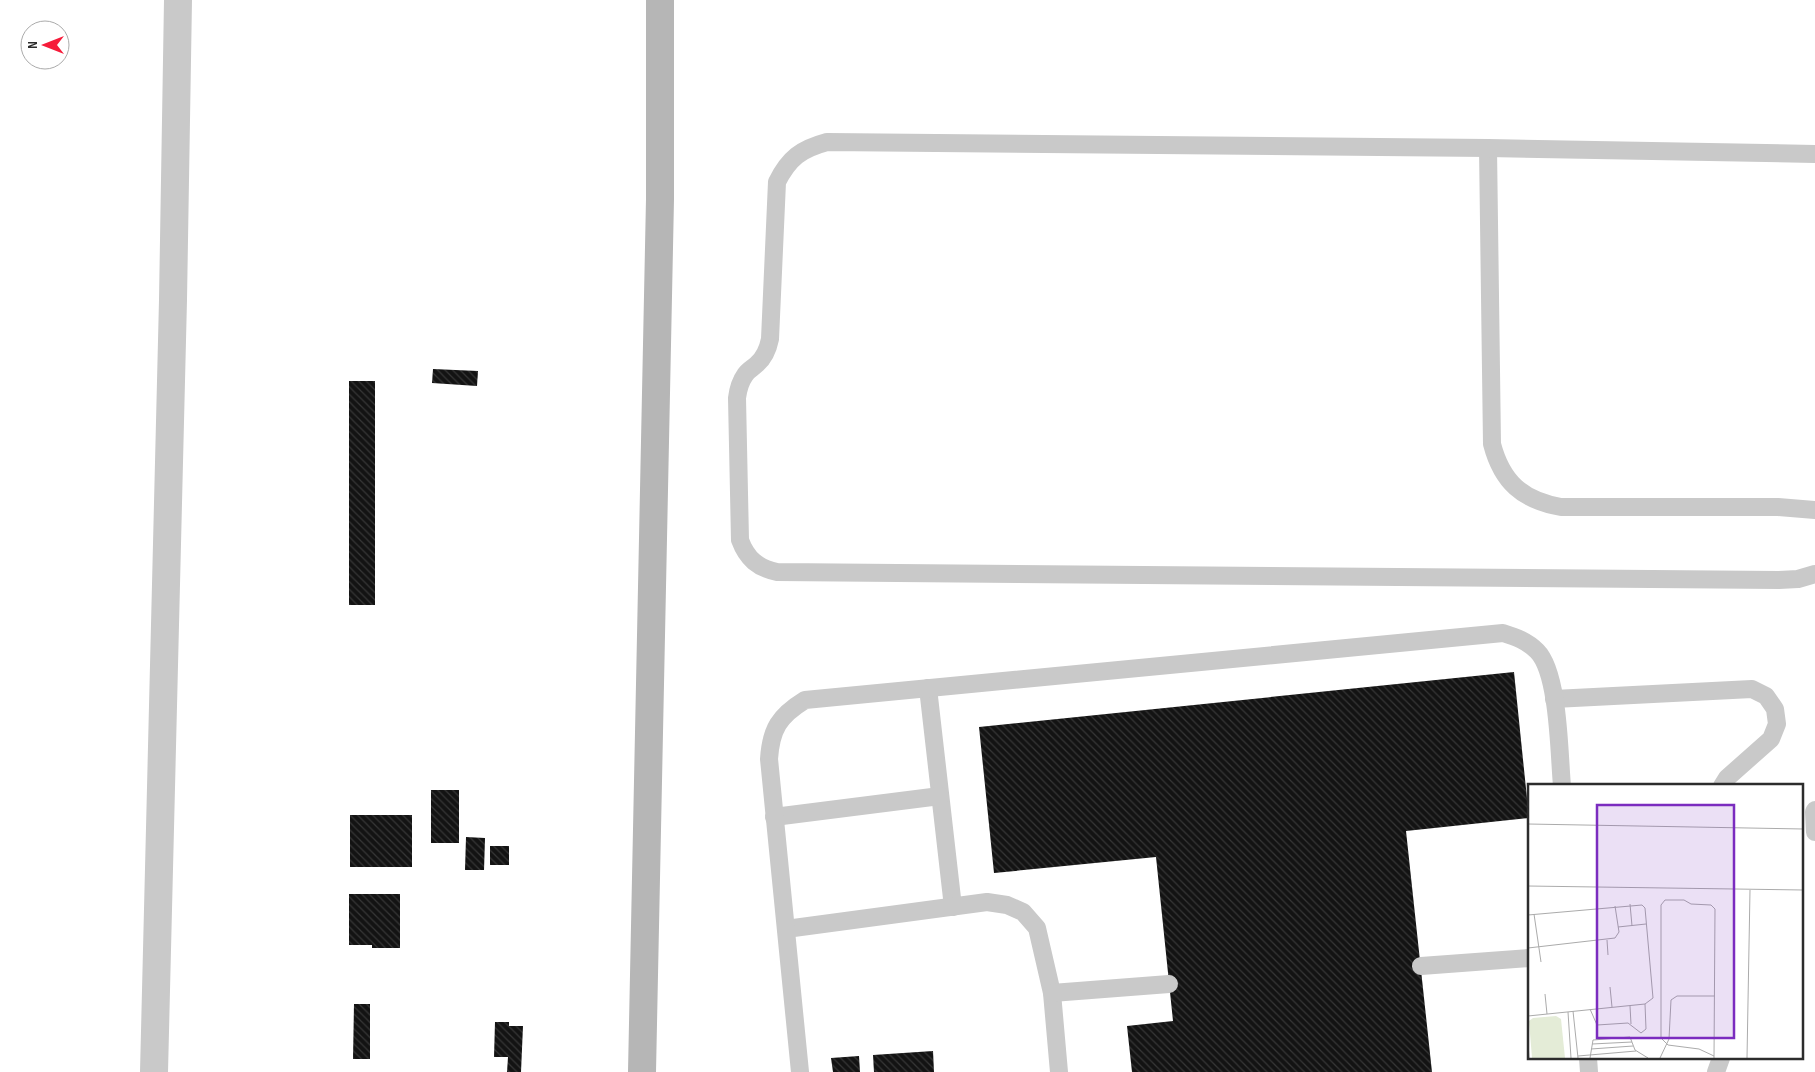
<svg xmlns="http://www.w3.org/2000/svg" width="1815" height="1072" viewBox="0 0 1815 1072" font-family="'Sofia Sans Condensed',sans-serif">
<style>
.building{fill:url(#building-back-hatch)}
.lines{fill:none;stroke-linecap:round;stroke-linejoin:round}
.lane{stroke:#c9c9c9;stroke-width:18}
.street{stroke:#c9c9c9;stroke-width:28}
.secondary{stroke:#b6b6b6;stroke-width:28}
.inset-road{fill:none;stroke:#ababab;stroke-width:1}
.view{fill:#7b2cbf;fill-opacity:0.15;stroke:#7b2cbf;stroke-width:2.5}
.inset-edge{fill:none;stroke:#2c2c2c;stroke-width:2.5}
</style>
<defs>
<pattern id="building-back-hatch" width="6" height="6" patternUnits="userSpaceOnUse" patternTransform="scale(1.25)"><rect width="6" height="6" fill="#131313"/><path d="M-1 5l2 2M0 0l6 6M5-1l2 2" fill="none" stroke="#363636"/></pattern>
</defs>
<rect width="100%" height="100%" fill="#fff"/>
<g class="building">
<polygon points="433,369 478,371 477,386 432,383"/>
<rect x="349" y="381" width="26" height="224"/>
<polygon points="1514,672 1529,818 1406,831 1432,1072 1132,1072 1127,1026 1173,1021 1156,857 994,873 979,727"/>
<rect x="431" y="790" width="28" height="53"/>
<rect x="350" y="815" width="62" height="52"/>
<polygon points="466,837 485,838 484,870 465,870"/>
<rect x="490" y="846" width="19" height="19"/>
<polygon points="349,894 400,894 400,948 372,948 372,945 349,945"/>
<polygon points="354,1004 370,1004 370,1059 353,1059"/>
<polygon points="495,1022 509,1022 509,1026 523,1026 521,1072 507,1072 508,1057 494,1057"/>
<polygon points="933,1051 934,1072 874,1072 873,1055"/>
<polygon points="859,1056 860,1072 833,1072 831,1058"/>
</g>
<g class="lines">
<g class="lane">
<path d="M1488,148L1492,444C1502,482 1522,500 1561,507H1778L1815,510"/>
<path d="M1815,154L1488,148L827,142C801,149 789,158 777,182L770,339C768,349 765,357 757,364C753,368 748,370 745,375C740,382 738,390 737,398L740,540C747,559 758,568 777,572L1779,580L1798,579L1815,574"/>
<polyline points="928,688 953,907"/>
<polyline points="1554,699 1752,689 1766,696 1775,709 1777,724 1771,739 1727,778 1722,786"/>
<polyline points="1815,810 1814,812 1815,832"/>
<polyline points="774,817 940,796"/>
<polyline points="786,929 987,902 1007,905 1023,912 1037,928 1052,993 1059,1072"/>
<polyline points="1421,966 1529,958"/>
<polyline points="1052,993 1169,984"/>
<polyline points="1588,1058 1589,1072"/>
<path d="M800,1072L769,759C771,729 779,716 805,700L1503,633C1516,637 1527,641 1537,651C1559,673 1559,754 1562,786"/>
<polyline points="1716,1072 1721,1058"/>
</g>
<polyline class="street" points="154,1072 173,300 178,0"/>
<polyline class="secondary" points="642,1072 660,199 660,0"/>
</g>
<g transform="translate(1528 784)">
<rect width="275" height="275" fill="#fff"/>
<path d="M28,232L33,235L37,274H4L1,237L5,234Z" fill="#e4ecd7"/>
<path class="inset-road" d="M0,40L275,45M0,102L275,106M102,120L104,142M6,130L13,178M0,131L114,121L117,124L125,214L117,220L0,232M90,143L118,140M79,156L80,171M0,164L87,154L91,148L87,122M82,203L84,223M17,210L19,230M102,222L103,240M62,225L69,241L100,239L113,249L118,245L117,220M45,227L50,274M40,228L43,274M0,259L1,274M64,260L104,258M63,265L105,262M50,272L108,267M186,272L171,265L140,261L133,254V121L137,116H156L163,120L183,121L187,125L186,274M62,274L65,256L102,253L107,266L120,274M132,274L141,255L143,216L149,212H187M219,274L222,106"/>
<path class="view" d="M69,21H206V254H69Z"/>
<rect width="275" height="275" class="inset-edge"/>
</g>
<g transform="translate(45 45) rotate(270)"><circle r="24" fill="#ffffff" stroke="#ababab"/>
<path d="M0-4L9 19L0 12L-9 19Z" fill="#f61b3a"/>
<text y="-8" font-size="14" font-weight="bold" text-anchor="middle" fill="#2c2c2c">N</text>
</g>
</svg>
